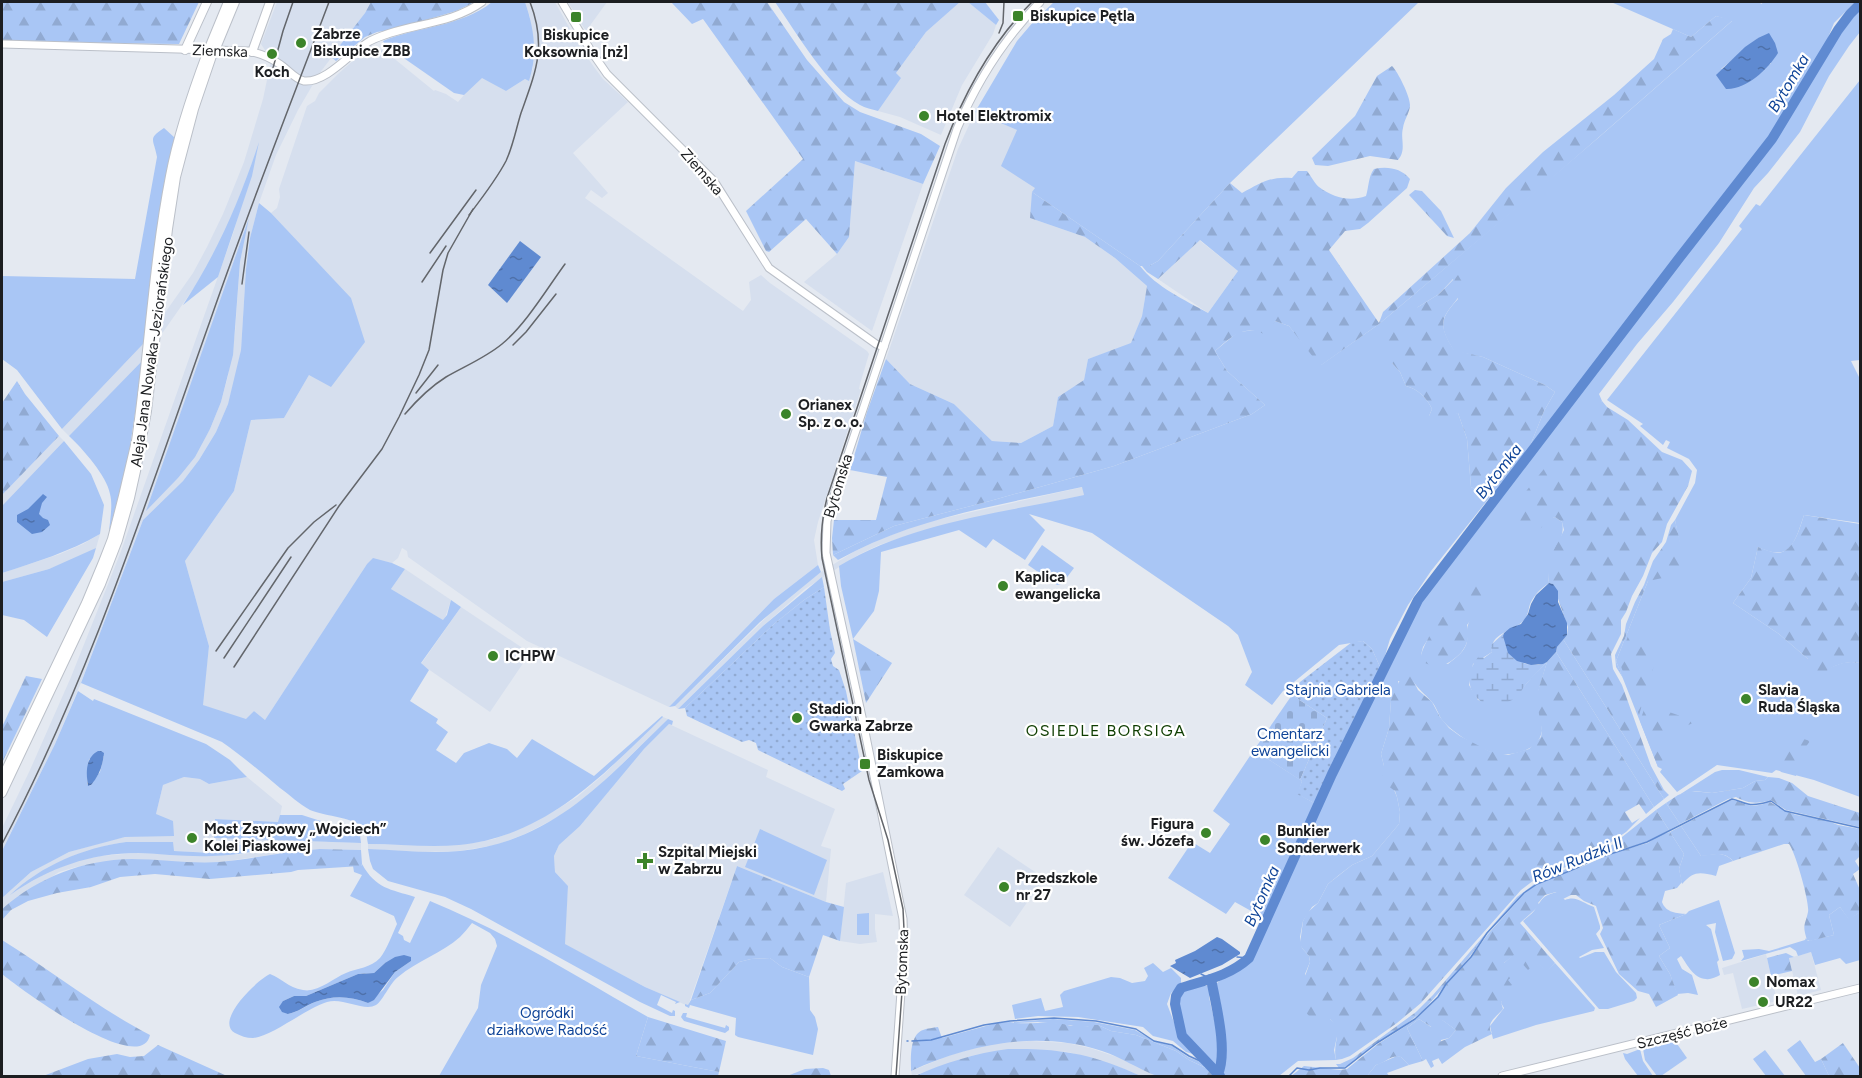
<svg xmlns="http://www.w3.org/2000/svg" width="1862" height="1078" viewBox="0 0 1862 1078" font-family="Figtree,sans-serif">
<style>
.built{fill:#d6dfee;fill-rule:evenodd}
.green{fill:#a9c6f5;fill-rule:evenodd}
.forest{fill:url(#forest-firs)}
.wetland{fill:url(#wetland-marsh)}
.cemetery{fill:url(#cemetery-stones)}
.park{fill:url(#park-dots)}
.water{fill:url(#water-ripples)}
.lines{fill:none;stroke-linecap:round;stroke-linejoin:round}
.stream{stroke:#5f8ad1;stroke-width:1.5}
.river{stroke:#5f8ad1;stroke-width:10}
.tertiary-casing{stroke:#bbc0c9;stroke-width:9}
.primary-casing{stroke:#bbc0c9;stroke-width:10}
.tertiary{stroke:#fff;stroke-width:7}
.primary{stroke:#fff;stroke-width:8}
.tram{stroke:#63666b;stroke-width:1.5}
.rail{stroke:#63666b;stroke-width:1.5}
.primary-bridge-casing{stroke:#bbc0c9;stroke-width:10;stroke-linecap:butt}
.primary-bridge{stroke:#fff;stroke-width:8}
.poi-dot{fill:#3c842a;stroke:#fff;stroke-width:2}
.labels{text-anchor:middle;stroke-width:4.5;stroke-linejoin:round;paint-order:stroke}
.poi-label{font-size:15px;font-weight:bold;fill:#1c1e21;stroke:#fff;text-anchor:start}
.street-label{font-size:15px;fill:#1c1e21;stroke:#fff}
.park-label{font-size:15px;fill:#0f4498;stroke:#fff}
.water-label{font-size:16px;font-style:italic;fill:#0e4397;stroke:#fff}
.neighbourhood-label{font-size:16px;letter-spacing:1.5px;fill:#0f3e02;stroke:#fff}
</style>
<defs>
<pattern id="forest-firs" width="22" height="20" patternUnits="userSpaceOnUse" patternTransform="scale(1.5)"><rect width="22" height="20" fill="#a9c6f5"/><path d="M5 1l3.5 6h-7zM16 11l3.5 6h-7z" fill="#91aad2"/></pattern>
<pattern id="wetland-marsh" width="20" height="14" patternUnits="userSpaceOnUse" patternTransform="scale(1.5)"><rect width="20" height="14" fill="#a9c6f5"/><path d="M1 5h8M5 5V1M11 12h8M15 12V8" fill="none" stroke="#91aad2"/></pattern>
<pattern id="cemetery-stones" width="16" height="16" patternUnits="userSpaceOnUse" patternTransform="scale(1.5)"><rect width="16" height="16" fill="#a9c6f5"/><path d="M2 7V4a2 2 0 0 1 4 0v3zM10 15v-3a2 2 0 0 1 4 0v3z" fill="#91aad2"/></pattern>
<pattern id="park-dots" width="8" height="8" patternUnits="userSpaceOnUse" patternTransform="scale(1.5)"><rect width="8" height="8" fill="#a9c6f5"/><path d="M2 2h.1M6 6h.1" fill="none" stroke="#91aad2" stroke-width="1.8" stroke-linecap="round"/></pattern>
<pattern id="water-ripples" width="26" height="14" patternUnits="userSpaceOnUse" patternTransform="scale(1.5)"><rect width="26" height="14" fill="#5f8ad1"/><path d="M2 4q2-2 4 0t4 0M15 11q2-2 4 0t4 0" fill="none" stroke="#4e70a9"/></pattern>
</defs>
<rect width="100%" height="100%" fill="#e4e9f1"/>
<g class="built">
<path d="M277,2H371L365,13L319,74L298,110L276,155L259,203L250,238L246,269L241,350L238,367L228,404L216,432L199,460L183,481L143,520L81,683L55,744L2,851V828L30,770L71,677L120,554L233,234L258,147L231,219L215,252L201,278L161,335L162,317L193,273L207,247L223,214L244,162L263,99L272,56L265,50L261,44ZM247,225L240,262L235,333L228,376L221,402L210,429L178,478L147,509Z"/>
<polygon points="525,2 555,2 579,45 594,67 603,79 628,102 573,153 608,193 602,198 591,190 585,198 743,311 751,300 749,282 761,275 770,283 867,351 869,354 860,384 859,389 861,390 818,522 814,540 818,565 774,599 669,707 527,641 408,557 407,551 402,548 398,558 392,563 383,561 367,564 265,720 254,711 246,720 202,705 209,646 185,561 234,491 251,420 284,418 309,375 350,298 271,213 277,208 280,197 279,189 307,106 315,101 319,93 339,73 370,46 378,48 391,56 434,91 435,90 446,94 458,102 469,89 482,77 506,91 525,79 529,80 533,68 530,17"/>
<polygon points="568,2 607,2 586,31"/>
<polygon points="960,2 968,2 996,25 993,34 962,85 941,135 900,117 878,111 900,79 896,73 926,32"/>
<polygon points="975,112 1017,130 1035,188 1030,218 1085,237 1115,258 1147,286 1142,316 1131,344 1088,359 1084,380 1058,397 1053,426 1021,443 992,441 954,404 910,384 886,359 958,149"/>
<polygon points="855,161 923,184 872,331 804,282 837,254 849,237"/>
<polygon points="1199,240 1238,271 1208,313 1158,279"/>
<polygon points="144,343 143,360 69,436 62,429"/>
<polygon points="59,436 64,441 2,506 2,495"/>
<polygon points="1083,487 1084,495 925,530 879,545 858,555 805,589 763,626 678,709 675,706 781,603 821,572 855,551 881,539 923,523"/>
<polygon points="100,534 96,548 75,559 49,569 2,582 2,573 60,554 83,544"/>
<polygon points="405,569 451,600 444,621 391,589"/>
<polygon points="461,607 530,653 490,712 421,664"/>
<polygon points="663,717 668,719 595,790 560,816 525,834 496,845 459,851 420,852 368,849 368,844 436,846 479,842 494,839 522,828 556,810 577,797 603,775"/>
<polygon points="669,724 768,770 766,777 835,809 821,846 831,849 826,902 737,866 688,1006 645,987 564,944 568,886 555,872 554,856 559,845 580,826 643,750"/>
<path d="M184,777L200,779L209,784L247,777L282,806L279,822L216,819L214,838L361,843V850L320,849L296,851L221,862L194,863L133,859L117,860L76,867L59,872L2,909V898L31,872L47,863L69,852L108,841L125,837L147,836L156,814L163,785ZM126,842H173V851L213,853L214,844L276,847L245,854L213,856L136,853L100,856L76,861L46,873L15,891L34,876L72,856L109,845Z"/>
<polygon points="998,847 1044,878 1010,927 964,895"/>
<polygon points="883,872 893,916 875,914 875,929 877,942 860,944 840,941 846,883"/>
<polygon points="1811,952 1821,990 1798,996 1789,958"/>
<polygon points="1766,954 1777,1001 1742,1009 1733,973 1724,975 1722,968"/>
<polygon points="1030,1041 1067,1043 1090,1048 1120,1058 1158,1076 1141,1076 1117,1066 1068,1052 1030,1049 974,1055 912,1076 911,1071 953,1054 991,1044"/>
</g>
<g class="green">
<path d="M492,2H525C534,28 538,54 529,81L525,79L506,91L482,78L464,95L454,93L385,45L383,41C419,26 461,27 492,2Z"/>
<polygon points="1054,2 1419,2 1230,183 1158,261 1149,266 1140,266 1032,192 1035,188 1001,166 1017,130 975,112 1017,41 1034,21"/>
<path d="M1611,2H1760L1761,4L1764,2H1855L1834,23L1827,40H1829L1771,135L1530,446L1544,411L1555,392L1545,385L1483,357L1454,351C1439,327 1439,319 1458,299L1453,279L1439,294L1418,307L1392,363L1400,372L1406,386C1418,389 1427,398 1432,409L1429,416L1458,413L1467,439L1471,487L1484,494L1517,463L1431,571L1408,605L1390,639L1381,669L1372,649L1363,641L1339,645L1283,691L1272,705L1245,685L1252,672L1238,635L1228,626L1092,533L1029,514L1045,530L1025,560L993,539L986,548L959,530L881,552L879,591L874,611L853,639L841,586L839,566C912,522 1002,513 1084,495L1082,487C999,505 913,518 838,560L833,555L894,526L990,501L1114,466L1252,414L1265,405L1227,371L1215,351L1238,332L1256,330L1275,321L1289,326L1321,365L1379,324L1411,297L1598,138L1732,21L1716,16L1691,37ZM1758,38L1771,64L1721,69C1734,59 1745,48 1758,38Z"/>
<path d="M1860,6V32L1849,46L1829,76L1800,132L1768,173L1754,188L1719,243L1673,302L1637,344L1599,394L1602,401L1540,528L1548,519L1555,517L1562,522C1567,540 1545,562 1549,583C1541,588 1534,595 1530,604C1528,611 1528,616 1523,621C1514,631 1489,633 1492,652L1473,664L1469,685L1478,700C1504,708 1511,702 1527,683C1533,675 1541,669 1547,662L1538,692L1542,731C1540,742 1532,749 1520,752C1513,754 1505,755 1498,754C1482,751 1453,733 1443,721C1438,715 1437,707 1431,701C1425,694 1418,689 1413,681H1398L1399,685L1391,700L1389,728L1381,754L1384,766L1397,797L1400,812L1399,824L1372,856L1352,865L1339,875L1328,884L1318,903L1312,907L1303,921L1300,937L1302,948L1309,956L1310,962L1305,974L1330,1019L1337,1026L1338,1032L1334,1050L1336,1060L1298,1061L1279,1076H1224V1042L1220,999L1214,987C1220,976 1242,973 1252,958L1414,607L1777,137L1839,32L1851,15ZM1443,616L1470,620C1465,628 1469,637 1466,645C1463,653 1455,658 1448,664L1421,655L1423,647Z"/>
<path d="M1860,80V360L1851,361L1860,379V523L1804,515C1800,526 1795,549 1782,552C1774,554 1765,550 1758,547L1751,578L1733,603L1779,634L1808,659L1826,670C1838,664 1847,660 1860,663V797L1814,780L1776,770L1772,773L1717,765L1677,792L1660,772L1662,769L1658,767L1616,661L1648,581L1681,550L1675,520L1695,483L1697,470L1689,459L1667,448L1670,442L1666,440L1663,445L1640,426L1643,424L1607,400L1742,229L1739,226L1756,204L1760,206Z"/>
<path d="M164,128L175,138L168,164L150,281L144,343L62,429L17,370L2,359V276L135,279L157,157C154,139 147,139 164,128Z"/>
<path d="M259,142L252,176L218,277L183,305C217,253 239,202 259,142Z"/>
<path d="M259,203L271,213L351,298L365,342L331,387L309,375L284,418L251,420L234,491L185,561L209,646L203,705L246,719L254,711L265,720L367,564L373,558L392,563L405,569L391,589L443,620L447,615L451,600L461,607L421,663L429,670L410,701L438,719L436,723L448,732L436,750L456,763L464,753L489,743L507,749L517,758L532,739L594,776L662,716L663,717C603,775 547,836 459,845C429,848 398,844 368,844C367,840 367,834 365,830C360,818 323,816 310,810C299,804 290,795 280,788C261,772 242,756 222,742L81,683L143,520L183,481L199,460L216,432L228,404L241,350L246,269L250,238Z"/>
<polygon points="249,218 240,262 233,355 221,402 210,429 195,457 178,478 146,511"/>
<path d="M143,360L128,460L109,532C110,520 113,505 110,494C107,476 82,448 69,436Z"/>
<path d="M64,441L91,474L104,505L100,534C69,552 36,562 2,573V506Z"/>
<polygon points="1042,545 1074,568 1062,584 1057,585 1028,565"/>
<polygon points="96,548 93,558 47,637 24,620 2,615 2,582 49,569"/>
<polygon points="818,565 821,572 760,622 675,706 669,707 774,599"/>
<polygon points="822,577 824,587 804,600 774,624 685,708 678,709 763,626"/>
<polygon points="1563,639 1664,799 1654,807 1556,652 1557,647"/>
<path d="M78,691L93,701L94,699L206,744L230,760L247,777L209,784L200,779L184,777L163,785L156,814L173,821L174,836L125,837L69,852L31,872L2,898V851L55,744ZM104,756L100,772L90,786L87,784L89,759Z"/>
<path d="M668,719L673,721L672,725L669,724L644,749L580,826L559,845L554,856L555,872L568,886L565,944L645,987L680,1002L675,1004L676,1002L661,995L657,1005L672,1013L673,1010L675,1011V1016H670L640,1002L471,909L445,897L388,881L373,869L370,861L368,849C399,850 429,854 460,851C554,841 604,781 668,719Z"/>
<polygon points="1254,750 1302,781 1298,794 1316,804 1262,917 1235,902 1226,914 1168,878 1192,842 1210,853 1230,824 1213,811"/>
<polygon points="1722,770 1739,770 1768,777 1765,780 1755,781 1743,788 1712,793 1694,791 1679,795 1715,772"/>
<polygon points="1666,803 1680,824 1669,830 1656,810"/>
<polygon points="280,815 302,815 330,824 355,828 360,835 361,843 214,838 215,819 278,822"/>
<path d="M1681,826L1701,856C1713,854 1724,851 1733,861L1719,866L1716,876C1699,872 1694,871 1682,884L1679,869L1684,854L1670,832Z"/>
<polygon points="760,829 827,860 814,895 745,867"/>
<path d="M126,842H173L174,851L212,853L213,844L280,846C257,851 235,856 212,856C187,857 163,854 138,853C90,853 49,868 10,895C42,865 83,848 126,842Z"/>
<path d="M362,864C376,889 390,889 415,897L398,933L403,936L404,940L410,943L430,901C506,932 576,976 648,1017L636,1056L719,1072L718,1076H439L478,1008L481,985L497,946L495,939L490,933L472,923C468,928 464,933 460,937C442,953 417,961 398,977C390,983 382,1002 376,1005C364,1012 343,997 327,1002C305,1009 271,1037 253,1038C246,1038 241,1036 235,1033C214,1021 257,980 270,974C283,979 287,987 303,990C318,993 333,978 346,973C357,968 371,968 380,958C387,949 392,935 397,924L394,916L350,896L362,875L354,872L353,866H361ZM411,961L395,972L383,990L368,1003C350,996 333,995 315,1002C306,1006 298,1012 288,1014L283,1001L294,996H306L358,974L374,973L385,963Z"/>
<path d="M1557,892L1565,900C1576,895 1583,903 1594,907L1600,926V929L1596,934L1604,948L1592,950L1579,957L1580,958L1595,952H1604L1616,972L1636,993L1637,998L1634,1001L1608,1009H1599L1523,921C1526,918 1531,915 1534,911C1543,899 1541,896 1557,892Z"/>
<path d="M1719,900L1735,953L1732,959L1723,961L1715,932L1716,923L1706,925L1711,929L1719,960L1717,962L1720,975C1716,977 1710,980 1706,979C1694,979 1687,964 1681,956L1677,959L1682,969L1692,975L1698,995L1688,993L1677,994L1670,974L1659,956L1670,948L1659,925L1686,914L1689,911Z"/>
<polygon points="1840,907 1849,919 1860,912 1860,960 1846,964 1840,958 1815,965 1811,952 1798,956 1796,951 1790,947 1741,961 1744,957 1742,950 1759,949 1769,951 1805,940 1806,938 1808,941 1834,935 1829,915"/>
<polygon points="869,913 869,935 857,935 857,914"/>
<polygon points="1514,954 1537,961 1546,971 1555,963 1595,1008 1594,1011 1536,1025 1493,1039 1490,1026 1504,1008 1501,1003 1508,980 1503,964"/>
<polygon points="770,958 782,967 809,977 810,1010 815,1017 818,1029 813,1055 738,1037 735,1035 736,1018 690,1005 689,1008 685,1006 685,1004 688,1005 691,1000 710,993 739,962 751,959"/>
<polygon points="1153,963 1163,972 1171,968 1181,978 1181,985 1171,993 1167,1004 1182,1043 1193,1054 1186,1052 1173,1041 1153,1036 1143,1027 1078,1017 1038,1016 1015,1019 1012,1005 1041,998 1045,1011 1063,1007 1060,995 1064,991 1111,977 1120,978 1132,983 1145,981 1148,976 1144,968"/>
<path d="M1201,986H1211L1212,991L1209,997L1216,1028L1219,1066L1217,1068C1208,1062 1191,1046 1185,1037C1178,1024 1175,1002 1181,989Z"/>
<polygon points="683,1013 687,1013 686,1017 725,1028 726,1025 729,1027 729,1030 725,1033 684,1021 681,1017"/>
<polygon points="1053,1019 1094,1022 1135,1030 1154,1041 1172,1046 1188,1057 1210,1066 1218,1076 1206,1068 1189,1060 1176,1051 1136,1035 1111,1031 1098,1025 1086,1027 1038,1022 1014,1023 1014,1022"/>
<polygon points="1419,1019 1431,1027 1441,1019 1456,1030 1449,1038 1441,1040 1439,1058 1432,1061 1434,1066 1431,1068 1426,1059 1423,1061 1407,1028"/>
<polygon points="1800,1040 1815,1062 1821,1059 1829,1076 1806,1076 1787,1050"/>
<polygon points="1675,1041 1687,1058 1661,1076 1657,1076 1645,1060 1643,1049"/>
<polygon points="1640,1049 1643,1061 1653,1076 1638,1076 1625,1059 1623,1053 1627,1054"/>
<polygon points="1765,1050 1785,1076 1766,1076 1753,1059"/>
<polygon points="1397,1056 1401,1057 1409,1065 1387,1073 1389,1076 1367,1076 1376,1065"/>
</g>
<g class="forest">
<polygon points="2,2 199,2 179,44 2,42"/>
<polygon points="371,2 475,2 456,11 396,29 377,32 365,37 336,61 331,57 365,13"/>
<polygon points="671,2 767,2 807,60 844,102 860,112 921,134 940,146 923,184 855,161 849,237 837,254 806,219 769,252 766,251 746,211 803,159 703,19 692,24"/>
<path d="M775,2H960L926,32L896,73L901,78L878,111C872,109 865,108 860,105C828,87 796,32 775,2Z"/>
<polygon points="968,2 985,2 999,20 996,25"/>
<path d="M1716,16L1733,20L1544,185L1411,297L1379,324L1320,366L1289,326L1275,321L1266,335C1244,323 1231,337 1215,351L1227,371L1265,405L1252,414L1114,466L990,501L894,526L833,555L832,538L834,520H876L887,477L850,470L867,412L886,359L910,384L954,404L992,441L1021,443L1053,426L1058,397L1084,380L1088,359L1131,343L1142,316L1147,286L1115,258L1085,237L1030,218L1032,192L1140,266C1156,287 1185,300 1208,313L1238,271L1200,240L1158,279L1147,272L1142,266H1149L1158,261L1230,183L1242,193C1261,183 1270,176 1292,178L1298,171H1307C1311,176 1315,184 1319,187C1334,198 1350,202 1366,196C1369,187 1368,177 1374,169C1387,166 1401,168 1410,179L1407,188L1368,223L1360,229L1345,231L1329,250L1379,323L1383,312L1470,233L1506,188L1543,152L1614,95L1654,59L1663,39L1671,34L1673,29L1691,37Z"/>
<path d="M1392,66C1398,72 1410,96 1410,105C1410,112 1404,120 1403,128C1400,139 1407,150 1398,160L1370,156L1328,166L1315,165L1312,158L1355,116L1377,76Z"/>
<polygon points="1415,190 1422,191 1441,211 1454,238 1447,236 1409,195"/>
<path d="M1458,275L1465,287C1448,316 1432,316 1454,350L1483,357L1545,385L1555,392L1544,411L1530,446L1517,463L1484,494L1471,487L1467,439L1458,413L1442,420L1429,416L1432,409C1427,398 1418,389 1406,386L1400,372L1392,363L1388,342L1398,325L1410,314L1418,307L1439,294Z"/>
<polygon points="17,381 25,394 59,436 2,495 2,403"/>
<path d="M1602,401L1607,407L1628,420L1662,452L1682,460L1692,471L1688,486L1667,524L1662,542L1652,553L1643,576L1632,596L1626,612L1621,620V634L1611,654L1613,669L1622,685L1651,766L1664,790L1669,795L1664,799L1563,639L1567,635L1568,627L1565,619L1553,584L1549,583C1545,560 1555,549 1564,530L1562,522L1555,517C1547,520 1545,526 1539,529C1527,534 1515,520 1517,509C1517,505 1521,499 1523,495L1592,409L1598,406Z"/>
<path d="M1804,515L1860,524V667H1859L1860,663C1844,660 1832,666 1820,676L1806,664L1808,659L1779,634L1733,603L1751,578L1758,547C1764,549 1771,552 1777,553C1794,553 1800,527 1804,515Z"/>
<polygon points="1675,520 1687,573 1648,581 1616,661 1623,678 1616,667 1615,655 1624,636 1626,624 1635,602 1644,585 1653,561 1666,542 1671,525"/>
<path d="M1483,582L1489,584C1496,608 1478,610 1467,625C1473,647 1456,661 1437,668L1425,663L1421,655C1430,628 1457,593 1483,582Z"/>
<polygon points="1632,625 1637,638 1650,648 1652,658 1655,662 1639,715 1619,661"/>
<polygon points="853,639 892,663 866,703"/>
<path d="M1556,652L1654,807L1646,814L1639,804L1625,812L1632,823L1640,818L1626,832L1583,861L1538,877L1521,890L1421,1003L1397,1023L1350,1056L1342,1059L1336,1060C1332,1041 1344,1034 1330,1019C1312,1024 1311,1018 1300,1005L1302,985L1310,962L1309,956L1302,948L1300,944L1303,921L1307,913L1318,903L1328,884L1352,865L1372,856L1399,824L1400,812L1397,797L1395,791L1384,783L1382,776L1384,766L1381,754L1389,728L1391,700L1403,673L1410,674L1418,690L1432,702L1440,717L1449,728L1460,736L1489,751L1508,755L1529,749L1541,737L1542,731L1536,697L1547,662Z"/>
<polygon points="26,676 42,679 2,763 2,727"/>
<path d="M1646,704L1695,721C1686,729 1667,728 1664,742C1663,747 1665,752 1665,757L1658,767L1640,721Z"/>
<polygon points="1788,734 1810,741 1800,755 1796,776 1781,772 1777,766 1783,740"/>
<path d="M1768,777L1779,778L1792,783L1808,796L1860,813V827L1786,810L1771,800C1757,804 1749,804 1736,797L1728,799L1680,824L1666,803L1678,795L1691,791L1712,793L1743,788L1755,781L1765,780Z"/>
<path d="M1732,800C1738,800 1742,804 1748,805C1756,807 1763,804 1770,802L1785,811L1796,815L1823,819L1838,825L1860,829V856L1855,861L1860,869L1853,874L1860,890V912L1849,920L1840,907L1829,915L1834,935L1810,941L1807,940C1802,924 1805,926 1808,912C1810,903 1795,851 1789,844H1784L1733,861C1723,850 1713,856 1701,856L1681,826Z"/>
<path d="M1656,810L1669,830L1647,842L1612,852L1549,879L1577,869L1612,853L1648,843L1658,836L1670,832L1684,854L1679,869L1682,882L1677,888L1665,891L1662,902C1666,913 1677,913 1686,914L1659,925L1670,948L1659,956L1670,974L1678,995L1656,1007L1649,994L1638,991L1619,974L1600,934L1603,928L1596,906L1584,901L1576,895H1571L1563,899L1556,892L1545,895L1538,903L1540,905L1520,923L1555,963L1546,972L1537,962L1528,970L1514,955L1504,963L1514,975L1508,980L1512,985L1505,992L1508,996L1501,1002L1503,1009C1497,1017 1485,1022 1492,1034L1465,1047L1442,1064L1433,1049L1437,1043L1449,1038L1456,1030L1442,1020L1440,1024L1433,1028L1419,1019L1407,1028L1423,1061L1409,1065L1401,1057C1391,1054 1385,1063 1376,1065L1367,1076H1291L1304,1066L1340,1070L1347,1069L1378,1044L1415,1020L1438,997L1446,984L1469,960L1488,934L1524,894L1534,886L1524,893L1487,933L1467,960L1423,1011L1402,1027L1376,1043L1349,1066L1339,1068L1336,1064H1340L1353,1058L1416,1012L1433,995L1517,897L1544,877L1586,862L1612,845Z"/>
<path d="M320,849L361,850L362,864L361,866L298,870L291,872L210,879L155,874L120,877L91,887L57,893L28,901L11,910L2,920V909C39,877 82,860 132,859C161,859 190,864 219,862C253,859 286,851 320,849Z"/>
<polygon points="737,866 826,902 844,907 840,941 823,935 809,977 782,967 770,958 751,959 739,962 710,993 691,1000"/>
<path d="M2,940C52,971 98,1008 150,1035C141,1078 19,988 2,974Z"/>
<polygon points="1786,953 1794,957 1789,958 1792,971 1771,976 1767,958"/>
<polygon points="648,1017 726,1041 719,1072 636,1056"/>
<path d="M1010,1022C1029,1026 1052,1019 1071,1026L1079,1023L1086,1027L1092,1025H1098L1111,1031L1136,1035L1176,1051L1189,1060L1212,1071L1216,1076C1203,1077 1167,1078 1157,1076C1138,1069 1121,1057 1102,1051C1037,1030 971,1044 911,1071C911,1059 909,1035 923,1030C928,1028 933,1028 938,1027L942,1038L997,1023Z"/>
<polygon points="1843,1043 1860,1068 1860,1076 1829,1076 1821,1059"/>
<polygon points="158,1045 227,1076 43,1076 88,1059 117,1054 130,1057 144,1056"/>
<path d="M1008,1049C1061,1048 1093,1054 1141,1076H915C944,1063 976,1053 1008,1049Z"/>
<polygon points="823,1068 829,1070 831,1076 787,1076 805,1069"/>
</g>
<path class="wetland" d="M1504,633L1503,636L1525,664L1538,665L1547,662C1541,669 1534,675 1528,682C1522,688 1520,696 1512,700C1478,718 1455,682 1480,655L1484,658L1492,652L1491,645Z"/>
<polygon class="cemetery" points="1292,695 1327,718 1300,780 1254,750"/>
<g class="park">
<polygon points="824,587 830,630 835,653 831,659 833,666 839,670 846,691 862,771 843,784 845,789 842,791 758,750 756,743 749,740 742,742 687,716 685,708 774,624 804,600"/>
<polygon points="1363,641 1372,649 1381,669 1316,804 1297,794 1302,781 1300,780 1327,718 1292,695 1300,682 1352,642"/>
</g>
<g class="water">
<path d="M1769,33L1775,43L1778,53C1768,69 1746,90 1726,89L1716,75L1745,47L1758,38Z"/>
<polygon points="520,241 541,257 507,303 488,285"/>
<polygon points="43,494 47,497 42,503 39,514 43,518 48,520 50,525 42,532 32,534 17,522 17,515 28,509"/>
<polygon points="1549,583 1553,584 1558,591 1558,602 1567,623 1567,635 1557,647 1556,652 1547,662 1543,664 1531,665 1517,661 1508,653 1503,636 1504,633 1510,628 1521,624 1528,614 1531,604 1536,595"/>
<path d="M98,751H101L104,753C103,765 99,776 91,785L88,786C86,773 85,758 98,751Z"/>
<polygon points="1217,937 1222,939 1240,952 1240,954 1222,965 1190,978 1170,966 1176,963 1175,960 1195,951"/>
<path d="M404,955L411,957V961L395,972L374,1000L368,1003C350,996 333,995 315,1002C305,1006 298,1012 288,1014L282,1012L279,1007L283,1001L294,996H306L358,974L374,973L385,963L395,957Z"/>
</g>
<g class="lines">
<g class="stream">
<polyline points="1237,957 1249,958"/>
<polyline points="1201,974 1211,979"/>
<polyline points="907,1041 908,1041"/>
<polyline points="912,1041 931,1040 984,1025 1010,1021 1054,1018 1096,1021 1136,1029 1154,1041 1172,1045 1189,1056 1211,1066"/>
<path d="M1289,1076L1297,1068L1309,1070L1320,1068H1345L1377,1043L1415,1019L1438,997L1446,984L1471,957L1487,933L1524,893L1537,884L1577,868L1592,860L1647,842L1732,799C1738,800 1742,803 1748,804C1756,806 1764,803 1771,801L1785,811L1860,828"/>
</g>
<g class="river">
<path d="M1211,979C1216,1005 1228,1051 1218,1074"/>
<path d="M1220,1076L1182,1036L1175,1004L1176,996L1181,988C1206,980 1229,976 1249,958L1332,774L1418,600L1680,257L1772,139L1838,30L1850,14L1860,4"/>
</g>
<g class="tertiary-casing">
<g id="tertiary">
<polyline points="562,2 591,51 607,74 714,181 769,268 876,344 884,347"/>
<path d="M2,44L248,51C259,53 269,57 278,63C287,68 294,79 304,81C327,83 352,51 370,41C406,23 449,26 482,2"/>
<path d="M895,1076L904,950L903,919L862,717L826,553L827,521L832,502L957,129C977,81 1004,39 1040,2"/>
<polyline points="1502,1076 1860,988"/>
</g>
</g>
<g class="primary-casing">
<g id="primary">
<polyline points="209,48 228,2"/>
<polyline points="216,48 235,2"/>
<polyline points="185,50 207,2"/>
<polyline points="252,52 270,2"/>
<path d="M2,778L86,603L103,562L112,539L123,496L136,441C149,353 153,263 170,176C178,134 192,93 207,53"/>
<polyline points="2,793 101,584 118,540 130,498 136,471 147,411 168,229 176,177 194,109 213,53"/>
</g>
</g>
<use href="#tertiary" class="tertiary"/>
<use href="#primary" class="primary"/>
<g class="tram">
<polyline points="999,33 1003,23 1004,2"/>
<path d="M896,1076L905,950L903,909L888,840L869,780L822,558C820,537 822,518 827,498L945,144C965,91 992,42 1032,2"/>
</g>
<g class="rail">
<polyline points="273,68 283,31 293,2"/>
<path d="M469,215C482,198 496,180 506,161C513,146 516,129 521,113C536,71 547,46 530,2"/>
<polyline points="430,253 476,190"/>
<polyline points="422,282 446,246"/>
<polyline points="242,284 249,232"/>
<polyline points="513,345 526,332 556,294"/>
<polyline points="416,393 438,365"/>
<path d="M405,414C417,400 430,387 446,377C465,366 485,358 502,344C526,324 546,290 565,264"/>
<polyline points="216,651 288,548 314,522 336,505"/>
<polyline points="224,658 291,557"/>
<polyline points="234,667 339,506 382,449 399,417 419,375 429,350 443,270 448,253 473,209"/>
<path d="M2,844C90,678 147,498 210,321C247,214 289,108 329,2"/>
</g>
<g class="primary-bridge-casing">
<g id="primary-bridge">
<polyline points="207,53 209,48"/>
<polyline points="213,53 216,48"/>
</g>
</g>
<use href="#primary-bridge" class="primary-bridge"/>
</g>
<g class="poi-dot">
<rect x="1012" y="10" width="12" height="12" rx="3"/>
<rect x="570" y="11" width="12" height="12" rx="3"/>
<circle cx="301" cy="43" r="6"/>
<circle cx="272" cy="54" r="6"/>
<circle cx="924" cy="116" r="6"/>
<circle cx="786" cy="414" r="6"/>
<circle cx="1003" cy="586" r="6"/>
<circle cx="493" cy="656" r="6"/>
<circle cx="1746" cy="699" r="6"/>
<circle cx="797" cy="718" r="6"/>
<rect x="859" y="758" width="12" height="12" rx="3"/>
<circle cx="1206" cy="833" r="6"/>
<circle cx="192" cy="838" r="6"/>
<circle cx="1265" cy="840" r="6"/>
<path d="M642 852h6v6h6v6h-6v6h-6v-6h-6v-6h6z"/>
<circle cx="1004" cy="887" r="6"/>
<circle cx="1754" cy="982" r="6"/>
<circle cx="1763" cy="1002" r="6"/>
</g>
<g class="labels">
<g class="poi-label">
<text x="1030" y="21">Biskupice Pętla</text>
<text x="313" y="39">Zabrze<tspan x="313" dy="17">Biskupice ZBB</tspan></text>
<text x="576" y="40" text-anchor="middle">Biskupice<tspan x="576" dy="17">Koksownia [nż]</tspan></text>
<text x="272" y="77" text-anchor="middle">Koch</text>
<text x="936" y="121">Hotel Elektromix</text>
<text x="798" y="410">Orianex<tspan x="798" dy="17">Sp. z o. o.</tspan></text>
<text x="1015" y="582">Kaplica<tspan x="1015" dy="17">ewangelicka</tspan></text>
<text x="505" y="661">ICHPW</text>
<text x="1758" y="695">Slavia<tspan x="1758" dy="17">Ruda Śląska</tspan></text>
<text x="809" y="714">Stadion<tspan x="809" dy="17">Gwarka Zabrze</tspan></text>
<text x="877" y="760">Biskupice<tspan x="877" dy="17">Zamkowa</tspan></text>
<text x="1194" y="829" text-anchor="end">Figura<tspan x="1194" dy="17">św. Józefa</tspan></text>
<text x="204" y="834">Most Zsypowy „Wojciech”<tspan x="204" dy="17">Kolei Piaskowej</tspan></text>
<text x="1277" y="836">Bunkier<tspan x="1277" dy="17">Sonderwerk</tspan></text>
<text x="658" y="857">Szpital Miejski<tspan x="658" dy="17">w Zabrzu</tspan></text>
<text x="1016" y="883">Przedszkole<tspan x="1016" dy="17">nr 27</tspan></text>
<text x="1766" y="987">Nomax</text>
<text x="1775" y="1007">UR22</text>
</g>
<g class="street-label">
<text transform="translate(220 51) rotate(2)" y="5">Ziemska</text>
<text transform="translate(702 172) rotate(49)" y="5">Ziemska</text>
<text transform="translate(152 352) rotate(-82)" y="5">Aleja Jana Nowaka-Jeziorańskiego</text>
<text transform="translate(838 486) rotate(-73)" y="5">Bytomska</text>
<text transform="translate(902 962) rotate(-88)" y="5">Bytomska</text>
<text transform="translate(1682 1033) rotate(-14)" y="5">Szczęść Boże</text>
</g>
<g class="park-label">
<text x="1338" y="695">Stajnia Gabriela</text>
<text x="1290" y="739">Cmentarz<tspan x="1290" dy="17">ewangelicki</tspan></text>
<text x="547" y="1018">Ogródki<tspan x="547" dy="17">działkowe Radość</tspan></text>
</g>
<g class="water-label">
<text transform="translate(1788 83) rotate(-59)" y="6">Bytomka</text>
<text transform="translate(1498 471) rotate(-52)" y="6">Bytomka</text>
<text transform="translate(1577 859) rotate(-22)" y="6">Rów Rudzki II</text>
<text transform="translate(1261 896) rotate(-66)" y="6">Bytomka</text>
</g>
<g class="neighbourhood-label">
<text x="1106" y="736">OSIEDLE BORSIGA</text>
</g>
</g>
<rect width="1862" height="1078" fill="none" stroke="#1c1e21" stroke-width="6"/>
</svg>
